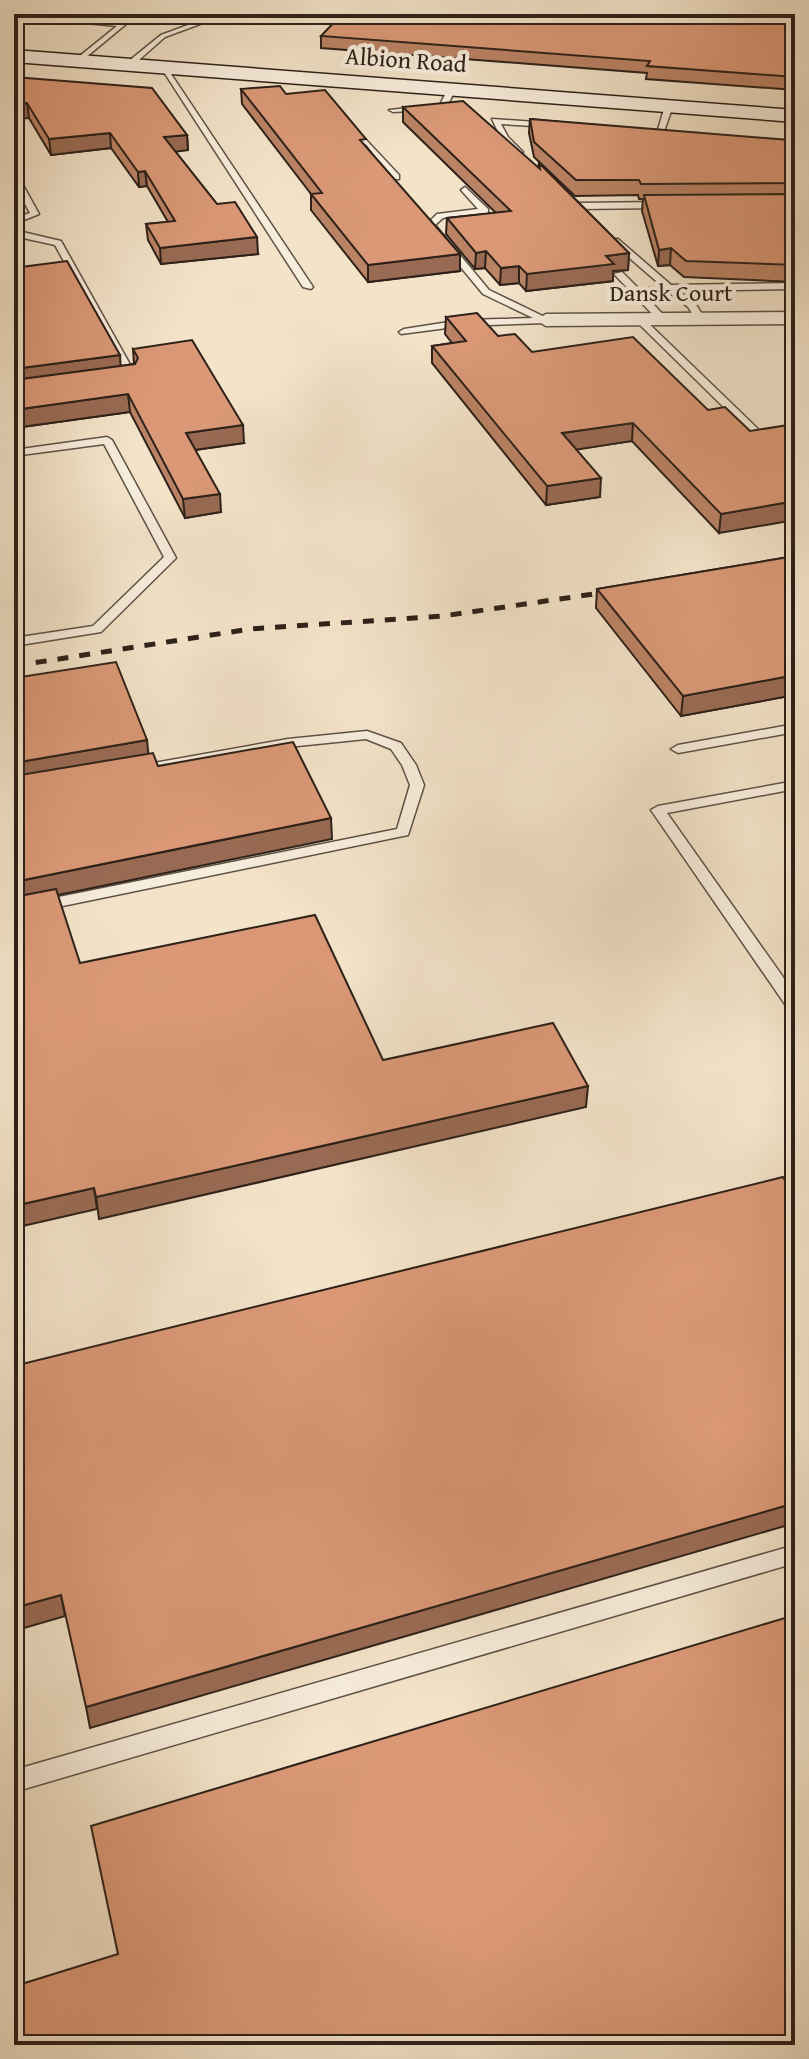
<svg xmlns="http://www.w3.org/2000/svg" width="809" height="2059" viewBox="0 0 809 2059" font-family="'Gentium Book Plus',serif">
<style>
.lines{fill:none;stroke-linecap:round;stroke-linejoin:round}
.lane-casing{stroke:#5e5245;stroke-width:3}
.street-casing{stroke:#5e5245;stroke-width:3}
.secondary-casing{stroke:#2d2119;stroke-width:3}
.lane{fill:#f7eddc;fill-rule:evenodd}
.street{fill:#f7eddc;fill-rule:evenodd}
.secondary{fill:#f7eddc;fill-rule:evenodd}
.rail{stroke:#2d2119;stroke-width:5;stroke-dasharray:11 11;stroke-linecap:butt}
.wall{fill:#bb8365;stroke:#2d2119;stroke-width:2}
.shaded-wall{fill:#996a53;stroke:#2d2119;stroke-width:2}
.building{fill:#da9876;stroke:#2d2119;stroke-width:2}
.labels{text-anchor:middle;stroke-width:8;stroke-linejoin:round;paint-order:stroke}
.far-street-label{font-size:24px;fill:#2d2119;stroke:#f7eddc}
</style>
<rect width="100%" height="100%" fill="#f3e3c9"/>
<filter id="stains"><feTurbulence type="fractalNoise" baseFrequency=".0025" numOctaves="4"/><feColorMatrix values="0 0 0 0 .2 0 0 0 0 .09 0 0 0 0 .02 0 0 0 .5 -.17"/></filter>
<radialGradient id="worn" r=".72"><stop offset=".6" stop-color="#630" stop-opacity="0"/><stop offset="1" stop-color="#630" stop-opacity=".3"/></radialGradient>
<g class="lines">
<g class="lane-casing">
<g id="lane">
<polygon points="72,14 79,14 74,18 126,24 79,63 76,59 117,26 66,21"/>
<polygon points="218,14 227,14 165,37 131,67 124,65 161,35"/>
<polygon points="160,66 167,68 313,287 311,289 303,287"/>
<polygon points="448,88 455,90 446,109 393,112 389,110 440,105"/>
<polygon points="669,104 673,106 663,134 656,136 665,106"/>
<polygon points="492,119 549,123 553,125 549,127 501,124 508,137 523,152 519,154 502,140"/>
<polygon points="347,126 353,126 399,175 399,179 393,179 347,130"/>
<polygon points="14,174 18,176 39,214 14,224 14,218 30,213 14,184"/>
<polygon points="465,187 488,209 488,213 443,218 435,225 489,290 551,320 546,323 462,326 401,334 399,332 404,329 462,320 533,318 483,294 426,225 437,214 478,209 461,190"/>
<polygon points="562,193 568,193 578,203 661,202 665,205 661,208 576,209 562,197"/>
<polygon points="14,230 61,241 137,377 136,379 123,381 118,378 126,375 55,245 14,236"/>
<polygon points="612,239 618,239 671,285 795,283 795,289 679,291 695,303 705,319 700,322 697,321 688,307 667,291 645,295 667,319 659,321 614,274 622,272 640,290 662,286 612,243"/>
<polygon points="636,317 642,317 758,429 758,433 750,433 636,321"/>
<polygon points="107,437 112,440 176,558 101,632 14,646 14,638 93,626 164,557 104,444 14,456 14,450"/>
<polygon points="795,724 795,732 678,753 671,749 678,745"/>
<polygon points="367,731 401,743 416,765 424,785 408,835 14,916 14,906 397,829 410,785 402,765 391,749 366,739 288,747 137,774 130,770 137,766 288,739"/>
<polygon points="795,781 795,789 667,813 795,994 795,1011 789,1010 651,810 658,806"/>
<polygon points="795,1545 795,1563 14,1792 14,1770"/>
</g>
</g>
<g class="street-casing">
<polygon id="street" points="795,312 795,324 546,326 536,320 546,314"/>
</g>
<g class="secondary-casing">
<polygon id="secondary" points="14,50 795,110 795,122 14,62"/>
</g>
<use href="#lane" class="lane"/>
<use href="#street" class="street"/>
<use href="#secondary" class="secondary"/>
<polyline class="rail" points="14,666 250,629 443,616 621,590"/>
</g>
<g class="wall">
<polygon points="795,16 795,90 646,79 647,73 321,48 321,36 752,20"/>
<polygon points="14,77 187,135 188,150 175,151 217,204 258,254 161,264 148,240 146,224 168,222 147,186 139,187 111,148 51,155 29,118"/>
<polygon points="241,89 286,94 366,146 460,271 368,282 311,210 311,194 242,104"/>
<polygon points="403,107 538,168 539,163 629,253 628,270 613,271 613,281 526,291 519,283 500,285 485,268 475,269 446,234 447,218 496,213 403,122"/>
<polygon points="530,119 795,144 795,282 684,277 670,265 658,266 642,211 643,199 639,199 638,195 575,196 534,157 529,133"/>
<polygon points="14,268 121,366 134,364 133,349 244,443 195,450 221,512 185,518 130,412 14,428"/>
<polygon points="446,317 498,336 532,352 708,410 750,431 719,533 632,441 576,449 600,497 546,505 432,363 432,346 452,343 445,334"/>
<polygon points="795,336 795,362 786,355 789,337"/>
<polygon points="795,556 795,695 681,716 596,608 597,589"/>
</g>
<g class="shaded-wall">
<polygon points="21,14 28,14 14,24 14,19"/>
<polygon points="27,103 29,118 14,119 14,104"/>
<polygon points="110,133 111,148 51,155 49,139"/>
<polygon points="187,135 188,150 166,153 164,137"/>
<polygon points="145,171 147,186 139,187 138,172"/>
<polygon points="18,197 20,213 14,216 14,199"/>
<polygon points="257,237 258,254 161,264 160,248"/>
<polygon points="671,248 670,265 658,266 659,250"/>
<polygon points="486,251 485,268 475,269 476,253"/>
<polygon points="629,253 628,270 613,271 613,281 526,291 527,274 606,256"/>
<polygon points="460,254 460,271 368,282 368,265"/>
<polygon points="519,266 519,283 500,285 501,268"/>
<polygon points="120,355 121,373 14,387 14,369"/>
<polygon points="128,394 130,412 14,428 14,410"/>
<polygon points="633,423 632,441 561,452 562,433"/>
<polygon points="243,425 244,443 187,451 186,433"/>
<polygon points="601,478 600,497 546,505 547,486"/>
<polygon points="220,494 221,512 185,518 183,499"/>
<polygon points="795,501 795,520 719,533 721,514"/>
<polygon points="795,675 795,695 681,716 683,696"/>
<polygon points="147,740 149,760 14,784 14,763"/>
<polygon points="331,818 332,839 14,904 14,882"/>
<polygon points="588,1086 586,1107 99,1219 96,1197"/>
<polygon points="94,1188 97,1209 14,1228 14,1206"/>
<polygon points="795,1503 795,1523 90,1728 86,1707"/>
<polygon points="61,1595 65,1616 14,1631 14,1608"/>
</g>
<g class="building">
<polygon points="342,14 751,14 749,20 795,16 795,77 647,66 650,61 321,36"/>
<polygon points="14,77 152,88 187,135 164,137 217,204 235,202 257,237 160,248 146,224 175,221 145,171 138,172 110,133 49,139 27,103 14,104"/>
<polygon points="280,86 286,94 325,90 366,139 360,140 460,254 368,265 311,194 322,193 241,89"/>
<polygon points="463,101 540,169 539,163 629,253 606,256 614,264 527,274 519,266 501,268 486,251 476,253 447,218 511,211 403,107"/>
<polygon points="530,119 790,140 795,144 795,183 641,184 639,180 576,180 534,142"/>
<polygon points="795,194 795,265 686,261 671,248 659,250 644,195"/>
<polygon points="67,261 120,355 14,369 14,268"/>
<polygon points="477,313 498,336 515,334 532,352 633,337 708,410 725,407 750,431 795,424 795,501 721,514 633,423 562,433 601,478 547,486 432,346 466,341 446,317"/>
<polygon points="192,340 243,425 186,433 220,494 183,499 128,394 14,410 14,380 135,364 138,358 133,349"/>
<polygon points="795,556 795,675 683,696 597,589"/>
<polygon points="116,662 147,740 14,763 14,678"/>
<polygon points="293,742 331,818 14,882 14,776 153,753 158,766"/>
<polygon points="56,889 80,963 315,915 383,1060 553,1023 588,1086 96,1197 94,1188 14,1206 14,897"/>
<polygon points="783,1177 795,1196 795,1503 86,1707 61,1595 14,1608 14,1366"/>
<polygon points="795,1615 795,2045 26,2045 15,1986 118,1954 91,1826"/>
</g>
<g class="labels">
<g class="far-street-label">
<text transform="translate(406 60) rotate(4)" y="8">Albion Road</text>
<text x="671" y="301">Dansk Court</text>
</g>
</g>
<rect width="809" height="2059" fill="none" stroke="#f3e3c9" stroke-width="48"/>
<rect x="16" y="16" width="777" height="2027" fill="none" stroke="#2d2119" stroke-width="4"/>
<rect x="24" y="24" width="761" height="2011" fill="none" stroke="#2d2119" stroke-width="2"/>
<rect width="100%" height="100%" filter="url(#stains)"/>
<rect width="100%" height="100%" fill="url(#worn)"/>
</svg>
